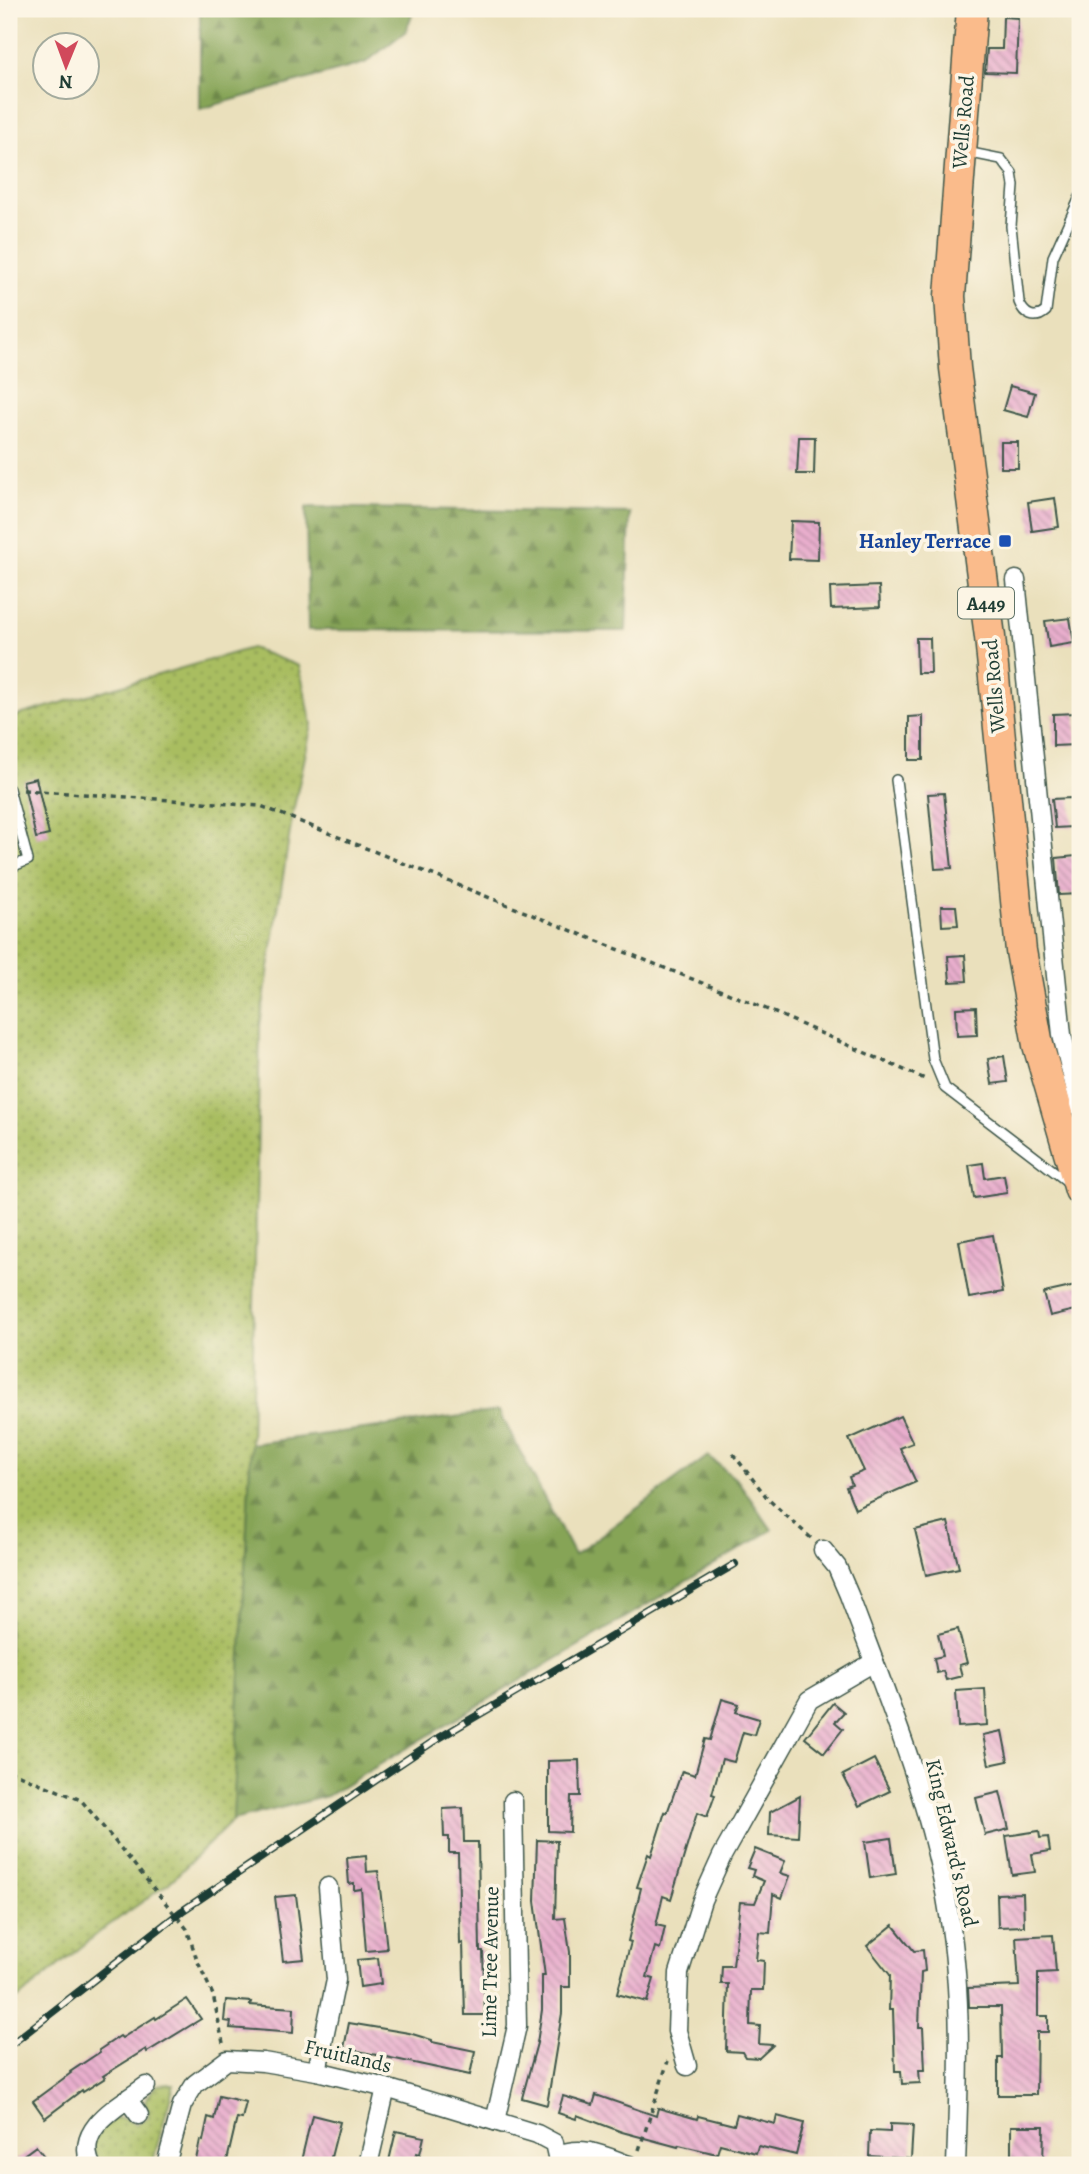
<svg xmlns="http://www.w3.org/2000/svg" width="1089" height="2174" viewBox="0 0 1089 2174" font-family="Alegreya,serif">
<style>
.grass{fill:url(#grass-dots);stroke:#647d4a;stroke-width:2}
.forest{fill:url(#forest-firs);stroke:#527046;stroke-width:2}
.building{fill:url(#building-back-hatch)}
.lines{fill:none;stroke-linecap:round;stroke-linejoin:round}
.service-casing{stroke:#3d5548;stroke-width:12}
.minor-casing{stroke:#3d5548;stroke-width:21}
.trunk-casing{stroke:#3d5548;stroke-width:33}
.path{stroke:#3d5548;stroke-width:3.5;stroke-dasharray:5 5;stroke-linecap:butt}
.service{stroke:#fff;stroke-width:9}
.minor{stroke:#fff;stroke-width:18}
.trunk{stroke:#fabb8b;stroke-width:30}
.rail-casing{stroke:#1f3d34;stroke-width:8}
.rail{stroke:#fcf5e5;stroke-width:5;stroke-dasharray:16;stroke-linecap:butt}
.transit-dot{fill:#1a4fb4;stroke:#fcf5e5;stroke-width:2.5}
.labels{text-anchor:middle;stroke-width:7;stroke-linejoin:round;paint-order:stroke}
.shield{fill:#fcf5e5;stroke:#617469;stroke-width:2}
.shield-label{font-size:19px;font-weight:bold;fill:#1f3d34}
.street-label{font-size:21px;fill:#1f3d34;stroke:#fcf5e5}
.transit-label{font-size:21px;font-weight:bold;fill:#164399;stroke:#fcf5e5;text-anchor:end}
</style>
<defs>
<pattern id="grass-dots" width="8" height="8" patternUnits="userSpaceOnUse" patternTransform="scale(1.75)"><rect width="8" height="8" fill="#a9bd61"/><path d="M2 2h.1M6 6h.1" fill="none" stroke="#899b51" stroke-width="1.8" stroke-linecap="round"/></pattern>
<pattern id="forest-firs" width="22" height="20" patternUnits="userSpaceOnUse" patternTransform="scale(1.75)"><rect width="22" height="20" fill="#86a457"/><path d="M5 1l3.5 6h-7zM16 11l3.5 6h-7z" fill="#6d8749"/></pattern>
<pattern id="building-back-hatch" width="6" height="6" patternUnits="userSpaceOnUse" patternTransform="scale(1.75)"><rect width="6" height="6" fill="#e9aecd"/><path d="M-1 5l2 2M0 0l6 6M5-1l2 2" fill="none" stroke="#bc8fa7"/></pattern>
</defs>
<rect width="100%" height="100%" fill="#fcf5e5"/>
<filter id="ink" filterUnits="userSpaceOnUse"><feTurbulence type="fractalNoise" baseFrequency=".0143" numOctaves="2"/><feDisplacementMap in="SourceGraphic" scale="14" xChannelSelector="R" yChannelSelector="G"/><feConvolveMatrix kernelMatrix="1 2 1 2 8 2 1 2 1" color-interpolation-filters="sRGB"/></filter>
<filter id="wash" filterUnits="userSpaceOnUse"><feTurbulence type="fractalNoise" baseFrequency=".00686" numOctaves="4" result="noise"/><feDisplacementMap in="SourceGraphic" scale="28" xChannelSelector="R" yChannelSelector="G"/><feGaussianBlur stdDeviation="1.57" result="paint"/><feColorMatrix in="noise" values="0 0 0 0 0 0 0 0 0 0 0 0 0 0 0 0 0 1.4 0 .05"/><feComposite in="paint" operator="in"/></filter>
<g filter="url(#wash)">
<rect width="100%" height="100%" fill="#eae0bc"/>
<g class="grass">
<polygon points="251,648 299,666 312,724 293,812 260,1025 251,1444 233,1820 169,1883 102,1930 9,2006 9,718"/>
<path d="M174,2084L152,2165H99L92,2143C106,2124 113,2108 136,2125L149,2117L145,2101L156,2085Z"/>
</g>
<g class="forest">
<polygon points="200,9 414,9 406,31 365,63 200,109"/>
<polygon points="306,507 630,513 626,631 308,630"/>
<polygon points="499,1411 574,1555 708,1456 738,1481 772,1530 327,1796 233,1820 251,1444"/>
</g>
<g id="blocks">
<g class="building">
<polygon points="1003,17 1018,18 1016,73 985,72 987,49 1002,49"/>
<polygon points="1010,386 1035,393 1028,417 1003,410"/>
<polygon points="799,437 815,437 814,474 797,474"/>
<rect x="1001" y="442" width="17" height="26"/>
<polygon points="1055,498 1059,527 1032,531 1028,502"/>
<polygon points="791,521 819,522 818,560 789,559"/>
<polygon points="879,586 880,607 831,609 830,588"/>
<polygon points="1070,618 1074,643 1049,647 1045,621"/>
<polygon points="916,638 930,638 931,673 917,673"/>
<polygon points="1076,713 1076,745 1053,746 1053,714"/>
<polygon points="923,716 923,760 909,760 909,717"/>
<polygon points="36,778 49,835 36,838 23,781"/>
<polygon points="944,793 952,868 935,869 928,794"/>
<polygon points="1071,798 1073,827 1055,828 1052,799"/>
<polygon points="1076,856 1079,894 1059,895 1056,858"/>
<polygon points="941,906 956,906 958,925 942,926"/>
<polygon points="965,955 967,981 950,982 948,956"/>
<polygon points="976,1007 977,1035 957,1036 956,1008"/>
<polygon points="1004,1056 1008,1082 992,1084 988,1059"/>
<polygon points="983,1163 985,1178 1004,1175 1007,1193 974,1198 969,1165"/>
<polygon points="993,1235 1003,1292 969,1298 959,1241"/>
<polygon points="1080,1285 1080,1309 1050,1316 1044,1293"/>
<polygon points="900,1416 913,1443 900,1448 916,1482 855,1509 846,1487 852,1485 849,1477 864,1471 849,1439"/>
<polygon points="948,1522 959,1568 926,1575 915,1530"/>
<polygon points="958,1629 967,1663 959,1665 962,1676 946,1680 943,1671 937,1673 934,1658 943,1656 938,1634"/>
<polygon points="985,1689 987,1725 958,1727 956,1691"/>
<polygon points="722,1699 739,1704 736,1712 759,1719 754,1735 743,1732 734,1762 722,1759 712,1794 715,1795 707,1817 697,1813 671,1899 663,1896 656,1925 665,1927 660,1949 655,1947 647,1977 654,1979 647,2002 617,1994 631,1942 628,1941 641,1888 637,1887 648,1854 651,1856 665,1812 667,1813 682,1771 695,1775 705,1739 710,1740"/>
<polygon points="833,1703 844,1712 835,1722 843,1729 824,1753 805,1738"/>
<polygon points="1002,1731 1008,1761 989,1765 983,1735"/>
<polygon points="874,1759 890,1791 859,1806 843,1775"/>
<polygon points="579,1760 580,1796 571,1796 570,1832 548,1831 548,1761"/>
<polygon points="1000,1792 1009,1829 985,1835 976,1798"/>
<polygon points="800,1796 798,1837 769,1835 770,1812"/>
<polygon points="463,1808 464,1842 478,1842 480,1951 483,1951 485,2015 465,2015 463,1943 460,1944 458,1853 449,1853 449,1837 444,1837 443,1809"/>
<polygon points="1039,1831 1040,1838 1048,1837 1050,1851 1032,1854 1035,1872 1012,1875 1006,1836"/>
<polygon points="891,1838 896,1874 870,1878 865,1842"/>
<polygon points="537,1840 557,1841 555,1919 565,1918 570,1952 570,1987 562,1987 562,2013 547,2105 522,2098 537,2043 542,2010 542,1976 545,1976 535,1901"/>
<polygon points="755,1849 785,1861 780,1873 790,1876 782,1898 773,1894 770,1933 759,1932 756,1960 764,1961 763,1990 751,1990 750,2025 760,2026 759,2044 773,2045 759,2058 745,2057 742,2052 726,2051 728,1984 721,1984 722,1966 733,1966 740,1902 755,1903 764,1881 752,1876 754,1870 747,1868"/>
<polygon points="366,1856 367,1872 378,1871 387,1949 366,1951 361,1889 354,1890 354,1883 349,1884 347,1858"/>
<polygon points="1023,1893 1024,1926 998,1927 997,1894"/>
<polygon points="296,1895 304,1959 283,1961 275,1897"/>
<polygon points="893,1925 914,1951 923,1950 925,1971 921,1972 919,2027 923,2027 925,2070 919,2070 920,2083 902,2084 901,2071 895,2071 893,2010 889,2010 890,1975 867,1946"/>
<polygon points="1053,1935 1056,1972 1038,1973 1038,2016 1048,2016 1048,2032 1037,2032 1036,2095 998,2095 998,2058 1002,2058 1001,2007 969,2007 968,1988 1019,1986 1016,1937"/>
<polygon points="378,1958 381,1984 360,1987 357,1960"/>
<polygon points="187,1999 201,2019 147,2052 146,2049 103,2076 105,2078 83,2092 82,2090 45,2118 33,2101 71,2073 70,2072 100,2052 99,2050 120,2036 122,2038 155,2017 156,2019"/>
<polygon points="226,2000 251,2002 250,2005 294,2008 293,2033 230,2028 231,2022 224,2021"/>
<polygon points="349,2023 409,2033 432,2040 432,2042 475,2051 470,2075 344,2048"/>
<polygon points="596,2095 656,2116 658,2108 697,2119 698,2116 734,2125 737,2114 775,2124 777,2116 804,2123 796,2155 758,2146 756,2153 720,2144 717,2154 679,2145 678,2147 622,2132 577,2115 576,2119 558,2113 563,2096 593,2105"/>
<polygon points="219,2096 246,2102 242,2119 237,2118 226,2165 195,2165 200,2140 203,2141 208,2117 214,2119"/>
<polygon points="312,2115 340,2122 329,2165 300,2165"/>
<polygon points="890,2124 913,2125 911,2159 869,2156 870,2131 890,2132"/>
<polygon points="1011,2126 1044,2126 1043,2165 1011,2165"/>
<polygon points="396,2131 424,2137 420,2154 417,2153 414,2165 388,2165"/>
<polygon points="36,2146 51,2165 10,2165"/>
</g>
</g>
</g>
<g filter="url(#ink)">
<use href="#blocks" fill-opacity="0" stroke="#3d5548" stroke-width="2"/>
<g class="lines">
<g class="service-casing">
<g id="service">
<path d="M966,152L1001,159L1012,173L1014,186L1011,226L1019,302C1024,315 1035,321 1046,311L1053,257L1080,197"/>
<polyline points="896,780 933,1059 945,1088 1068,1182"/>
<polyline points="9,789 28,860 9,868"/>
</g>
</g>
<g class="minor-casing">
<g id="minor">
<polyline points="1016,580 1062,1035 1080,1107"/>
<path d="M823,1550L837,1567L849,1595C888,1700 932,1804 949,1915C963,1998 959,2082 956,2165"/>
<polyline points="687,2066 677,2031 679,1973 702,1900 722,1856 809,1700 874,1662"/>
<polyline points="317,2071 336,1980 328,1887"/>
<polyline points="128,2100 139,2115"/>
<polyline points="495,2121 517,2026 513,1801"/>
<path d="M558,2155C583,2145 604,2156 629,2165"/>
<path d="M91,2165C73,2128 122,2104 146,2086"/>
<polyline points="166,2165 182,2105 195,2084 227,2060 263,2062 317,2071 386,2088 537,2134 554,2143 559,2165"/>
<polyline points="368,2165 386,2088"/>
</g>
</g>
<g class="trunk-casing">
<polyline id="trunk" points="972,9 950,296 955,368 990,637 1021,951 1038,1045 1080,1190"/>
</g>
<g class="path">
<polyline points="23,790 261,806 757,1005 927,1080"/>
<polyline points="733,1454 769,1500 812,1539"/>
<polyline points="9,1771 81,1800 187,1929 197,1960 213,1995 223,2043"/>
<polyline points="639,2150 668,2061"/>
</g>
<use href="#service" class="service"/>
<use href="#minor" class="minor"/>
<use href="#trunk" class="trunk"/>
<g class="rail-casing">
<polyline id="rail" points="9,2046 182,1911 434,1741 735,1564"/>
</g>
<use href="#rail" class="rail"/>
</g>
</g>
<rect class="transit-dot" x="998" y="534" width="14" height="14" rx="3.5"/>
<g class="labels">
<rect class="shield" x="958" y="587.5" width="56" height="31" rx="5"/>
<g class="shield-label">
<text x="986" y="610">A449</text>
</g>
<g class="street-label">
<text transform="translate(963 122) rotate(-85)" y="7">Wells Road</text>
<text transform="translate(994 686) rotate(-95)" y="7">Wells Road</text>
<text transform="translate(952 1843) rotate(77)" y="7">King Edward's Road</text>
<text transform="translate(490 1962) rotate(-89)" y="7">Lime Tree Avenue</text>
<text transform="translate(348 2056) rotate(13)" y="7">Fruitlands</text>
</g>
<g class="transit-label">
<text x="991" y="548">Hanley Terrace</text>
</g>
</g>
<rect width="1089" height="2174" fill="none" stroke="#fcf5e5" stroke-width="35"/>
<g transform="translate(66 66) rotate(181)"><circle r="33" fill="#fcf5e5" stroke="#a4ab9e" stroke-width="2"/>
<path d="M0-5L12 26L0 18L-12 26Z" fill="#d1495b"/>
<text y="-10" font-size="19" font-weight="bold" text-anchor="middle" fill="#1f3d34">N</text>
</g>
</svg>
